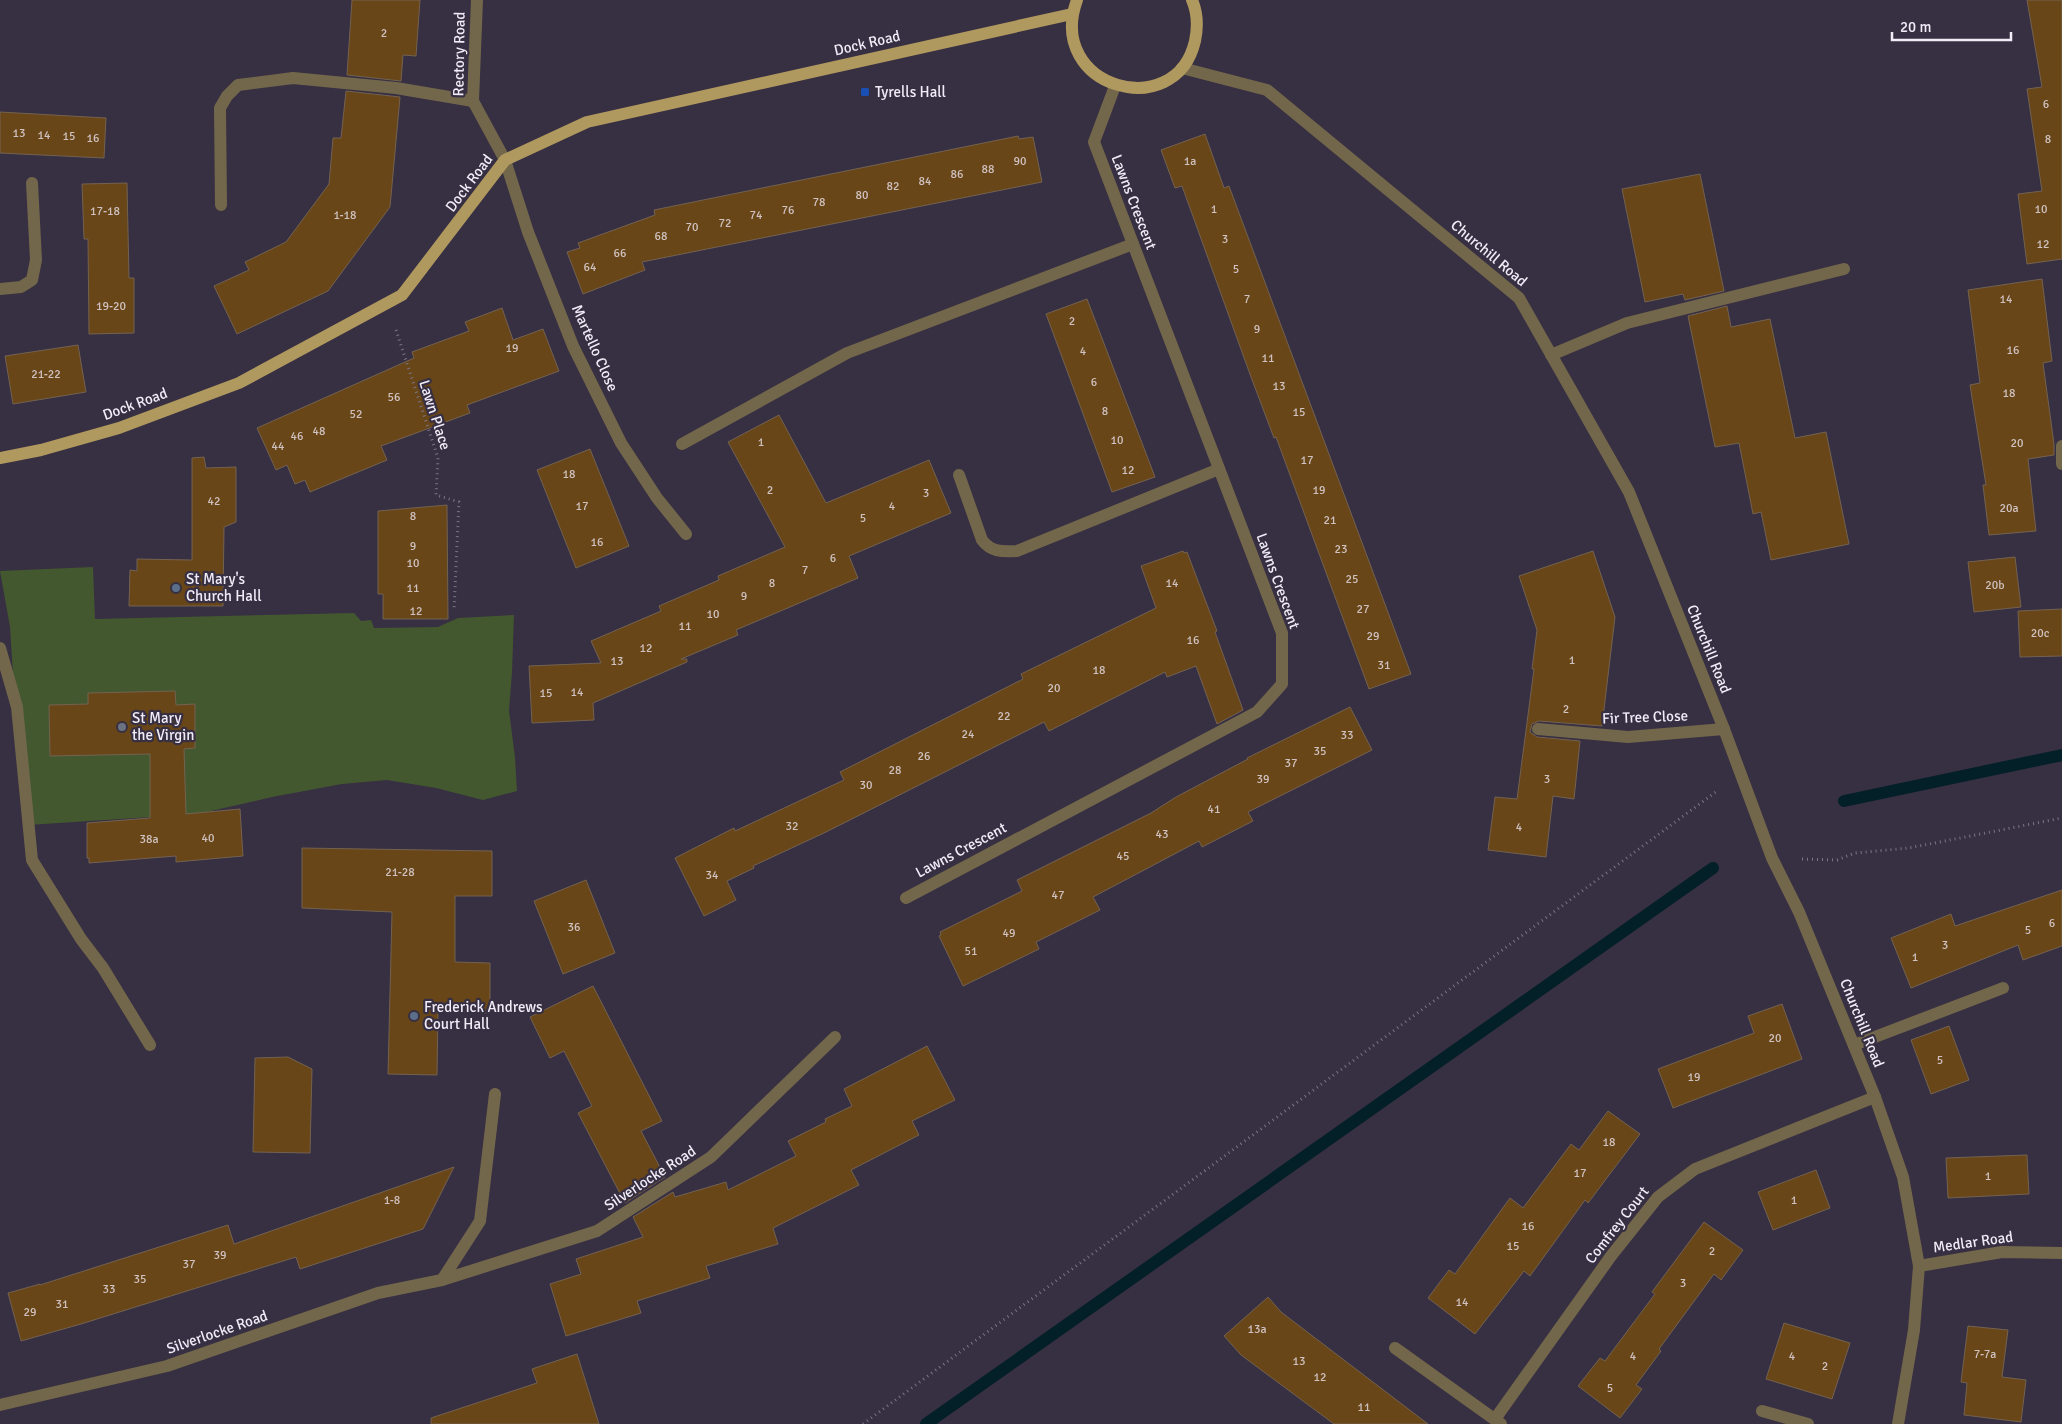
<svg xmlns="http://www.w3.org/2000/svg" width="2062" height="1424" viewBox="0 0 2062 1424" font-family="Signika,sans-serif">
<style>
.green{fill:#43582f}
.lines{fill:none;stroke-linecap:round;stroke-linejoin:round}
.stream{stroke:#032029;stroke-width:12}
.building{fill:#694618;stroke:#736251}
.path{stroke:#7b7585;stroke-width:3;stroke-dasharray:1 4;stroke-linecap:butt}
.service{stroke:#72674b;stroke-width:12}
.minor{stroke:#72674b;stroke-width:12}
.primary{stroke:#b0995e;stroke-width:12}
.transit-dot{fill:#1a4fb4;stroke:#372f42;stroke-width:2}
.service-dot{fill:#5c6f8a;stroke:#372f42;stroke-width:2}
.worship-dot{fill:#6b7280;stroke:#372f42;stroke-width:2}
.labels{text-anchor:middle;stroke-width:4.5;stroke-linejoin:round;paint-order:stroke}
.number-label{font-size:12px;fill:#cfc2c0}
.street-label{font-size:15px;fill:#f1ecf8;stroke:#372f42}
.poi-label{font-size:15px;fill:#f1ecf8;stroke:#372f42;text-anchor:start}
</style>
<rect width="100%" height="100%" fill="#372f42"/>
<polygon class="green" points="93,567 95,619 354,613 361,621 371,620 374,628 438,627 458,618 514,615 512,672 509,711 515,757 517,791 483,800 436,788 387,780 342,784 272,797 198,814 28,825 20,785 10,627 0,571"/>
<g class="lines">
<g class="stream">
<polyline points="1844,801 2062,755"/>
<polyline points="926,1424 1713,868"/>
</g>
</g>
<g class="building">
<polygon points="352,0 420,0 416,56 403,55 401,81 347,75"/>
<polygon points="2027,0 2062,0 2062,259 2027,264 2018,194 2042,191 2027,89 2042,87"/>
<polygon points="346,91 400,97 390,207 328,291 237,334 214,286 249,270 245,262 286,242 329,184 333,138 341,138"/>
<polygon points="0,112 106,118 104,158 0,153"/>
<polygon points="1205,134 1224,188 1229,186 1411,674 1369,689 1276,437 1274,438 1251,377 1182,186 1175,188 1161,150"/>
<polygon points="1018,136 1019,139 1033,137 1042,182 642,262 645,270 583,294 567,252 580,248 578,243 655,215 654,210"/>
<polygon points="1700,174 1724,291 1685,300 1683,294 1645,302 1622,189"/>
<polygon points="127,183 129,278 134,278 134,333 89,334 88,239 84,239 82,184"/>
<polygon points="2042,279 2052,361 2043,363 2054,444 2054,455 2028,459 2036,531 1989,535 1983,485 1986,485 1970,385 1980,383 1968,290"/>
<polygon points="1087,299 1155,477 1112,492 1046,314"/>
<polygon points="1727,306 1731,327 1770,319 1795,438 1826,432 1849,544 1771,560 1761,512 1753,514 1739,443 1715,447 1688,316"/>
<polygon points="502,308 513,340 543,329 559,371 467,405 470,413 381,446 387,460 310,492 305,480 295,484 287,465 276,470 257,428 414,358 412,352 469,331 465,322"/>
<polygon points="78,345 86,392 13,404 5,356"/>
<polygon points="779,415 826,503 929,460 951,513 849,556 858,578 736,630 738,635 681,659 687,659 687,662 593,703 594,720 532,723 529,666 601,663 591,641 661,611 659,606 719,580 718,576 785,547 728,442"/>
<polygon points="590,449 629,546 576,568 537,470"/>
<polygon points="204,457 206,468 236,467 236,522 224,527 223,606 129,606 130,570 137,571 137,559 192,560 192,458"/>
<polygon points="447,505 448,619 383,619 383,594 378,594 378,511"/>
<polygon points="1183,551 1184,553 1187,552 1217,631 1215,632 1243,710 1217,724 1196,666 1167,677 1165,672 1049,731 1044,722 826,832 753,866 754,868 727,881 736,900 704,916 675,858 734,828 735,831 844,780 840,772 1023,679 1021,674 1156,608 1141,566"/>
<polygon points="1593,551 1615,617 1602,726 1539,721 1532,724 1530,732 1537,737 1580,741 1574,799 1553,796 1546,857 1488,850 1495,797 1517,799 1534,669 1532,669 1537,630 1519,576"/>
<polygon points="2015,557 2021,607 1974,612 1968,562"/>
<polygon points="2062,609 2062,656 2020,657 2018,611"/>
<polygon points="175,691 176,705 195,704 195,748 184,749 186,814 240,809 243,856 176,862 176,856 89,863 89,858 87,858 87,823 150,818 150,754 50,756 49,705 88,704 88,693"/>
<polygon points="1350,707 1372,750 1248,812 1253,821 1202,847 1199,841 1093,897 1100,910 1036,942 1039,949 963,986 939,936 941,935 940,932 1022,891 1017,880 1151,813 1176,797 1248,759 1247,758"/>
<polygon points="302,848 492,851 492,896 455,896 455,962 490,963 490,1013 438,1012 437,1075 388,1074 392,912 302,908"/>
<polygon points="586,880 615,953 563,974 534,901"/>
<polygon points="2062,890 2062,946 2023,960 2018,945 1911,988 1891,938 1951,914 1955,926"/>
<polygon points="593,986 662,1121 641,1131 665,1177 625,1203 578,1113 592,1106 564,1051 550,1058 530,1017"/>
<polygon points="1782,1004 1802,1059 1673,1108 1658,1069 1754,1033 1748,1016"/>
<polygon points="1949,1026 1969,1080 1931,1094 1911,1040"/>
<polygon points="927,1046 955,1100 912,1121 919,1135 851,1170 859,1185 773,1228 778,1244 706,1266 710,1278 637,1301 641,1313 566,1336 550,1284 581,1274 576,1259 643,1237 633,1217 673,1192 675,1197 726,1182 728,1190 796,1156 788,1141 826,1122 825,1119 852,1106 844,1089"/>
<polygon points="288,1057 312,1069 310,1153 253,1152 255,1058"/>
<polygon points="1608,1111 1640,1134 1588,1203 1585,1200 1530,1276 1524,1271 1475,1334 1428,1298 1449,1270 1455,1274 1510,1198 1523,1208 1571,1144 1579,1150"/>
<polygon points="2027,1155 2029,1194 1948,1198 1946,1158"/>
<polygon points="454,1167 423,1229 300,1269 296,1257 81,1324 21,1341 8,1293 40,1284 40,1285 228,1225 234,1244"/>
<polygon points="1816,1170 1830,1208 1773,1230 1758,1192"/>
<polygon points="1704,1222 1743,1250 1721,1280 1714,1274 1659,1349 1661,1351 1636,1385 1642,1389 1620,1418 1578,1386 1600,1358 1605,1361 1655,1294 1652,1292"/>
<polygon points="1268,1297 1281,1312 1428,1424 1334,1424 1241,1355 1224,1336"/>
<polygon points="1784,1323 1850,1343 1832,1399 1766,1379"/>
<polygon points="1968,1326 2008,1330 2002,1377 2026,1380 2021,1422 1964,1415 1967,1383 1961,1382"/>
<polygon points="577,1354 599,1424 431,1424 431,1418 537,1383 532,1369"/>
</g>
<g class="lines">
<g class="path">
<polyline points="396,330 438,458 436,495 459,502 454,610"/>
<polyline points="1802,859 1837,860 1855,853 1909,848 2062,818"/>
<polyline points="863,1424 1717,791"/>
</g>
<g class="service">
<polyline points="221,205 220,108 227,96 238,85 293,78 396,88 473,101"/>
<polyline points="0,289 21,287 32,280 36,260 32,183"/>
<polyline points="1551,355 1627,323 1844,269"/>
<polyline points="682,444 847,353 1133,244"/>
<polyline points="2062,446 2062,464"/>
<path d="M959,475L982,540C991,552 1002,552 1017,551L1219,469"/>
<polyline points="0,648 17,707 32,860 81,939 103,968 150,1045"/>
<polyline points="1854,1045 2003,988"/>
</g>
<g class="minor">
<polyline points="477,0 473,101 505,160 528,232 573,346 621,443 657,498 686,534"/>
<polyline points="1182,68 1267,90 1519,298 1629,492 1724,729 1772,858 1799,912 1875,1097 1903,1177 1919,1266 1914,1330 1898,1424"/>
<polyline points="1538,729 1628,737 1724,729"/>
<polyline points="906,898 1257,712 1282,684 1282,633 1094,142 1115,86"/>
<polyline points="1919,1266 2002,1252 2062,1253"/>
<polyline points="442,1280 480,1221 495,1094"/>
<polyline points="1395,1348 1501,1424"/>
<polyline points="0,1405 167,1366 378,1293 442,1280 597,1231 711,1157 835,1037"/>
<polyline points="1762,1411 1808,1424"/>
<polyline points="1495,1419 1611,1256 1658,1197 1695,1169 1875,1097"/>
</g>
<g class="primary">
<path d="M1077,0C1045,88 1176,124 1195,41C1198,27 1198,14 1192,0"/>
<polyline points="0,458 41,450 119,428 239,383 402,295 505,160 587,122 1072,14"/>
</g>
</g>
<rect class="transit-dot" x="860" y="87" width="10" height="10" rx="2.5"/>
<g class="service-dot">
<circle cx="176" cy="588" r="5"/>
<circle cx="414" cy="1016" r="5"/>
</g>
<circle class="worship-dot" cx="122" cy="727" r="5"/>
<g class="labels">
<g class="number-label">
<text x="384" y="37">2</text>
<text x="2046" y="108">6</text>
<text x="19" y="137">13</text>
<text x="44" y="139">14</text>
<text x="69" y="140">15</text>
<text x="93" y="142">16</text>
<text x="2048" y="143">8</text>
<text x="1020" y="165">90</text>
<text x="1190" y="165">1a</text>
<text x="988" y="173">88</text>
<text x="957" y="178">86</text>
<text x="925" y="185">84</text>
<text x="893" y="190">82</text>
<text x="862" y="199">80</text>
<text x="819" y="206">78</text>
<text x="1214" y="213">1</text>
<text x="2041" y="213">10</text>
<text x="788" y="214">76</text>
<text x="105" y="215">17-18</text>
<text x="345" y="219">1-18</text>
<text x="756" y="219">74</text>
<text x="725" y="227">72</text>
<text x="692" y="231">70</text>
<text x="661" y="240">68</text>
<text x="1225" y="243">3</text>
<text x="2043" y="248">12</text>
<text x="620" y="257">66</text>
<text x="590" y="271">64</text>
<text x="1236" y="273">5</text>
<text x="1247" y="303">7</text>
<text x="2006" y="303">14</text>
<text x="111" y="310">19-20</text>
<text x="1072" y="325">2</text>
<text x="1257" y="333">9</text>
<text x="512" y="352">19</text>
<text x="2013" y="354">16</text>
<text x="1083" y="355">4</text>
<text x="1268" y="362">11</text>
<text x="46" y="378">21-22</text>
<text x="1094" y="386">6</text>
<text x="1279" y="390">13</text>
<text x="2009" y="397">18</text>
<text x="394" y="401">56</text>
<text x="1105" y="415">8</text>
<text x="1299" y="416">15</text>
<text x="356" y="418">52</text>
<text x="319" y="435">48</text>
<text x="297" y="440">46</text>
<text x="1117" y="444">10</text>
<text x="761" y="446">1</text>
<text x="2017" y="447">20</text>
<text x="278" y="450">44</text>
<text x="1307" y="464">17</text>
<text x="1128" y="474">12</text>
<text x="569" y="478">18</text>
<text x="770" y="494">2</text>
<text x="1319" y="494">19</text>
<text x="926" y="497">3</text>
<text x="214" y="505">42</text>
<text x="582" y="510">17</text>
<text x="892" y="510">4</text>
<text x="2009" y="512">20a</text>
<text x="413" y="520">8</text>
<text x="863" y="522">5</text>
<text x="1330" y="524">21</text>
<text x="597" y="546">16</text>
<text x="413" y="550">9</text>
<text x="1341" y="553">23</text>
<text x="833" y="562">6</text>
<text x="413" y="567">10</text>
<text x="805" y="574">7</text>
<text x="1352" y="583">25</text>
<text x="772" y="587">8</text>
<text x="1172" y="587">14</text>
<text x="1995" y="589">20b</text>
<text x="413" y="592">11</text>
<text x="744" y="600">9</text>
<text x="1363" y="613">27</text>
<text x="416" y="615">12</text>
<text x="713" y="618">10</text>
<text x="685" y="630">11</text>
<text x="2040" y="637">20c</text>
<text x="1373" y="640">29</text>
<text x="1193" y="644">16</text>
<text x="646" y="652">12</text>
<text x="1572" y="664">1</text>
<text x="617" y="665">13</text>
<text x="1384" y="669">31</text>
<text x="1099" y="674">18</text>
<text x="1054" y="692">20</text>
<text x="577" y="696">14</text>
<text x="546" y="697">15</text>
<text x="1566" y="713">2</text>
<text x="1004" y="720">22</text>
<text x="968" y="738">24</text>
<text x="1347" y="739">33</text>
<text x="1320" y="755">35</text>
<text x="924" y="760">26</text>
<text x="1291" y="767">37</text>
<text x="895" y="774">28</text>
<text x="1263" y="783">39</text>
<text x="1547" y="783">3</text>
<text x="866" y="789">30</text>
<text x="1214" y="813">41</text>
<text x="792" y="830">32</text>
<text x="1519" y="831">4</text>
<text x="1162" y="838">43</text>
<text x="208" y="842">40</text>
<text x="149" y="843">38a</text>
<text x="1123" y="860">45</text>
<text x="400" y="876">21-28</text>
<text x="712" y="879">34</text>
<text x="1058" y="899">47</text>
<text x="2052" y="927">6</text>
<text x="574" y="931">36</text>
<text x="2028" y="934">5</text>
<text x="1009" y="937">49</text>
<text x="1945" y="949">3</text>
<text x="971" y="955">51</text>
<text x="1915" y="961">1</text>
<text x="1775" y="1042">20</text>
<text x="1940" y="1064">5</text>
<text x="1694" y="1081">19</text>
<text x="1609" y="1146">18</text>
<text x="1580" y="1177">17</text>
<text x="1988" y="1180">1</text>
<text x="392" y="1204">1-8</text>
<text x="1794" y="1204">1</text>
<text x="1528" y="1230">16</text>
<text x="1513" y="1250">15</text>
<text x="1712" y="1255">2</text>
<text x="220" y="1259">39</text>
<text x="189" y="1268">37</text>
<text x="140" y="1283">35</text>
<text x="1683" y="1287">3</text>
<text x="109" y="1293">33</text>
<text x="1462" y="1306">14</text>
<text x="62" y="1308">31</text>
<text x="30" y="1316">29</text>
<text x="1257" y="1333">13a</text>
<text x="1985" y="1358">7-7a</text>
<text x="1633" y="1360">4</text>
<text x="1792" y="1360">4</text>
<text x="1299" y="1365">13</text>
<text x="1825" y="1370">2</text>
<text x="1320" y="1381">12</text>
<text x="1610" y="1392">5</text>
<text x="1364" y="1411">11</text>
</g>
<g class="street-label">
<text transform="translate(867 43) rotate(-13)" y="5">Dock Road</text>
<text transform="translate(459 54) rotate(-89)" y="5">Rectory Road</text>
<text transform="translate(469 183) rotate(-53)" y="5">Dock Road</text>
<text transform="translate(1134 202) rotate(69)" y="5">Lawns Crescent</text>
<text transform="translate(1489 253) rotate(40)" y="5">Churchill Road</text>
<text transform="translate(595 348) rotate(66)" y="5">Martello Close</text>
<text transform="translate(135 404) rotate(-20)" y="5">Dock Road</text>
<text transform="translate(435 415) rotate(72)" y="5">Lawn Place</text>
<text transform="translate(1278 581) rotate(70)" y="5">Lawns Crescent</text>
<text transform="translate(1709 649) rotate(68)" y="5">Churchill Road</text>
<text transform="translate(1645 717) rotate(-2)" y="5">Fir Tree Close</text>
<text transform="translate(961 850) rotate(-28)" y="5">Lawns Crescent</text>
<text transform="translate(1862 1023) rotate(68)" y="5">Churchill Road</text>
<text transform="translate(650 1178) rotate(-33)" y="5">Silverlocke Road</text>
<text transform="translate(1617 1225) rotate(-52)" y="5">Comfrey Court</text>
<text transform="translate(1973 1242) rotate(-8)" y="5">Medlar Road</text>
<text transform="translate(217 1332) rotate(-19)" y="5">Silverlocke Road</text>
</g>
<g class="poi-label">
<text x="875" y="97">Tyrells Hall</text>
<text x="186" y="584">St Mary's<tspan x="186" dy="17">Church Hall</tspan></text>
<text x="132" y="723">St Mary<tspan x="132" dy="17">the Virgin</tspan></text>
<text x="424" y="1012">Frederick Andrews<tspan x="424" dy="17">Court Hall</tspan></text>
</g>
</g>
<path d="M1892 32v8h119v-8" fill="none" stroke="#f1ecf8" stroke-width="2.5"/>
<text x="1900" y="32" font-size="15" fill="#f1ecf8" stroke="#372f42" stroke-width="4" paint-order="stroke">20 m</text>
</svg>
